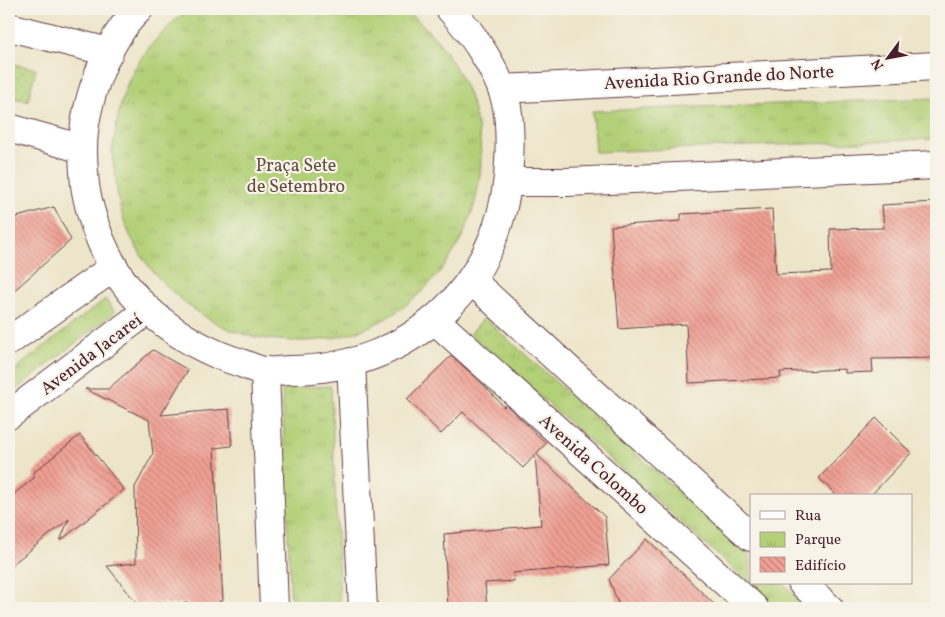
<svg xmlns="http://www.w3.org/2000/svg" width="945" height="617" viewBox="0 0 945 617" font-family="Vollkorn,serif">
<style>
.grass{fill:url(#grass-dots);stroke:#7e7851}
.park{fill:url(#park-tufts);stroke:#7e7851}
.building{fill:url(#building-back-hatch)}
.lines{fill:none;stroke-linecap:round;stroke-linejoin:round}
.tertiary-casing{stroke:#623d43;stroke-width:30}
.secondary-casing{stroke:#623d43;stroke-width:30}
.tertiary{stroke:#fff;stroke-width:28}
.secondary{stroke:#fff;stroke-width:28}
.labels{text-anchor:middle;stroke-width:4.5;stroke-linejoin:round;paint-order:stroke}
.street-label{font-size:18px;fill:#4a1f2b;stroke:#f7f3e8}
.park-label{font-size:18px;fill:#644b3e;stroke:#f7f3e8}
</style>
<defs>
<pattern id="grass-dots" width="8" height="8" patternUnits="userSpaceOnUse" patternTransform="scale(1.25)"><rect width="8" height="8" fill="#b2d077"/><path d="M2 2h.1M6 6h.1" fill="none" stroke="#9bb267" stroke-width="1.8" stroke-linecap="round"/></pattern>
<pattern id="park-tufts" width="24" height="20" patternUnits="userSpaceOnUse" patternTransform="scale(1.25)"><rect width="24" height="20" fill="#b2d077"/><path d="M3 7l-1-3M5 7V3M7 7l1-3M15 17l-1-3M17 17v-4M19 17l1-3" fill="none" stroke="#9bb267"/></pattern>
<pattern id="building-back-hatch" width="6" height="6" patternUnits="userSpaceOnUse" patternTransform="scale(1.25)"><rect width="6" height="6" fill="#f0a094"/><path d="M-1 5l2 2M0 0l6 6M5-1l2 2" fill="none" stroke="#c48279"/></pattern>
</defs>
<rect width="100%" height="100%" fill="#f7f3e8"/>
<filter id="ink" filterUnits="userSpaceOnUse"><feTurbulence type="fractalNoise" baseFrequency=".02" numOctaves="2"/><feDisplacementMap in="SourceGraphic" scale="10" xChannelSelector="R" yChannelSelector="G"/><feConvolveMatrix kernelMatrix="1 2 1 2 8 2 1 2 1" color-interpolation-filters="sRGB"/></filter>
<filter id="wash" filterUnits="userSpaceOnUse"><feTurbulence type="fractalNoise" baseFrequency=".0096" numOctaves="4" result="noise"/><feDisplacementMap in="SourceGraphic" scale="20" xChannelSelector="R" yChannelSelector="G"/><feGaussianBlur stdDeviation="1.12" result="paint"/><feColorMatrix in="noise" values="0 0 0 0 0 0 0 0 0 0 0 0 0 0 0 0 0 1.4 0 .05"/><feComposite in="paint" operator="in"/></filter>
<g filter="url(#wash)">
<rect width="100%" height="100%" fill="#ede5c9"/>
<polygon class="grass" points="9,63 36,69 28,101 9,97"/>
<g class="park">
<path d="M189,9H403C453,43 487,113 480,174C475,224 450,269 411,301C379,328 337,342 295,341C274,340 251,338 231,330C192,314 152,279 133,241C122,221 117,197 115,174C114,167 112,159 112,151C113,144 115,136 116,128C119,106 126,82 138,63C152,41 170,24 189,9Z"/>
<polygon points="936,98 936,139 595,152 592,111"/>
<polygon points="105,299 115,312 9,395 9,374"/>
<polygon points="484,318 751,556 751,583 782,583 810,608 777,608 470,334"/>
<polygon points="331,386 340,608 291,608 282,388"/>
</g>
<g id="blocks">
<g class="building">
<polygon points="936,202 936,358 872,359 873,372 845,373 845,369 780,372 781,378 689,383 686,324 619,329 611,226 681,221 681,214 772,209 776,274 831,272 830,229 884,228 882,205"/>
<polygon points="54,207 71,240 9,295 9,219"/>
<polygon points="153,350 188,370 161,415 229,409 232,446 214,448 223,601 219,601 219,608 188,608 188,603 167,605 166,602 138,605 107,566 136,563 135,487 153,454 149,420 85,389 108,389"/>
<polygon points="451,356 479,380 504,407 506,405 546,443 536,454 605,517 609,565 513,573 514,581 485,583 487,608 448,608 444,534 541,525 535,455 523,468 463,412 441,434 407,399"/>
<polygon points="876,418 911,453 870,496 837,496 819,478"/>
<polygon points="80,435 124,490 60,541 69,519 9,567 9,498 35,477 33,473"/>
<polygon points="647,539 718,608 620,608 609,579"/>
</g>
</g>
</g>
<g filter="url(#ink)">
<use href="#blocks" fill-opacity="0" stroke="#623d43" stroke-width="1"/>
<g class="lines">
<g class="tertiary-casing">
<g id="tertiary">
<polyline points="471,280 751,537"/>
<polyline points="435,320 754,608"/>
<polyline points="9,341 114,267"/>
<polyline points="351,362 363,608"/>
<polyline points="265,371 274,608"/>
<polyline points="9,415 148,310"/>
<polyline points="802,583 829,608"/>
</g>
</g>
<g class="secondary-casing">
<g id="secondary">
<path d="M139,9C106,40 83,105 83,150C83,162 84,173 85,185C86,193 88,201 90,209C101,250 122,288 154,315C180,337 208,353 241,363C249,366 257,370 265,371C273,372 282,370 290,370C411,370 504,284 509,162C510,145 510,125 507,107C501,75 472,32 450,9"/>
<polyline points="9,27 109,52"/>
<polyline points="502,89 936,66"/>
<polyline points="9,128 83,149"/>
<polyline points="509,182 567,182 936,165"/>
</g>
</g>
<use href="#tertiary" class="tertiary"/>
<use href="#secondary" class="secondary"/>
</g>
</g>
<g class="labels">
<g class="street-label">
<text transform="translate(719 77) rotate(-3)" y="6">Avenida Rio Grande do Norte</text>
<text transform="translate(91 354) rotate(-37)" y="6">Avenida Jacareí</text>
<text transform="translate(594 464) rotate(42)" y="6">Avenida Colombo</text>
</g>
<g class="park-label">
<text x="296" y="171">Praça Sete<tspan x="296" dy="21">de Setembro</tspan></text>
</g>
</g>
<rect width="945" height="617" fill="none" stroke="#f7f3e8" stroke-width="30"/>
<rect x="750" y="494" width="162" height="90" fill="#f7f3e8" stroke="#b29e9c"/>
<rect x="760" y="511" width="25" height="8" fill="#ffffff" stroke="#b29e9c"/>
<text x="795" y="520" font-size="15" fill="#4a1f2b">Rua</text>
<rect x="760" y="532" width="25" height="15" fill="url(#park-tufts)" stroke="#b29e9c"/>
<text x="795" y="544" font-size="15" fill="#4a1f2b">Parque</text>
<rect x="760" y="557" width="25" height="15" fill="url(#building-back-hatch)" stroke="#b29e9c"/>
<text x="795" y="570" font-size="15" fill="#4a1f2b">Edifício</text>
<g transform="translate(888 58) rotate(238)" stroke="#f7f3e8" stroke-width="4" paint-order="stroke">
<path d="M0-4L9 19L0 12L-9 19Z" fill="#4a1f2b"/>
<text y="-8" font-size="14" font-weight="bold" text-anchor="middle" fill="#4a1f2b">N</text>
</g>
</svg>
